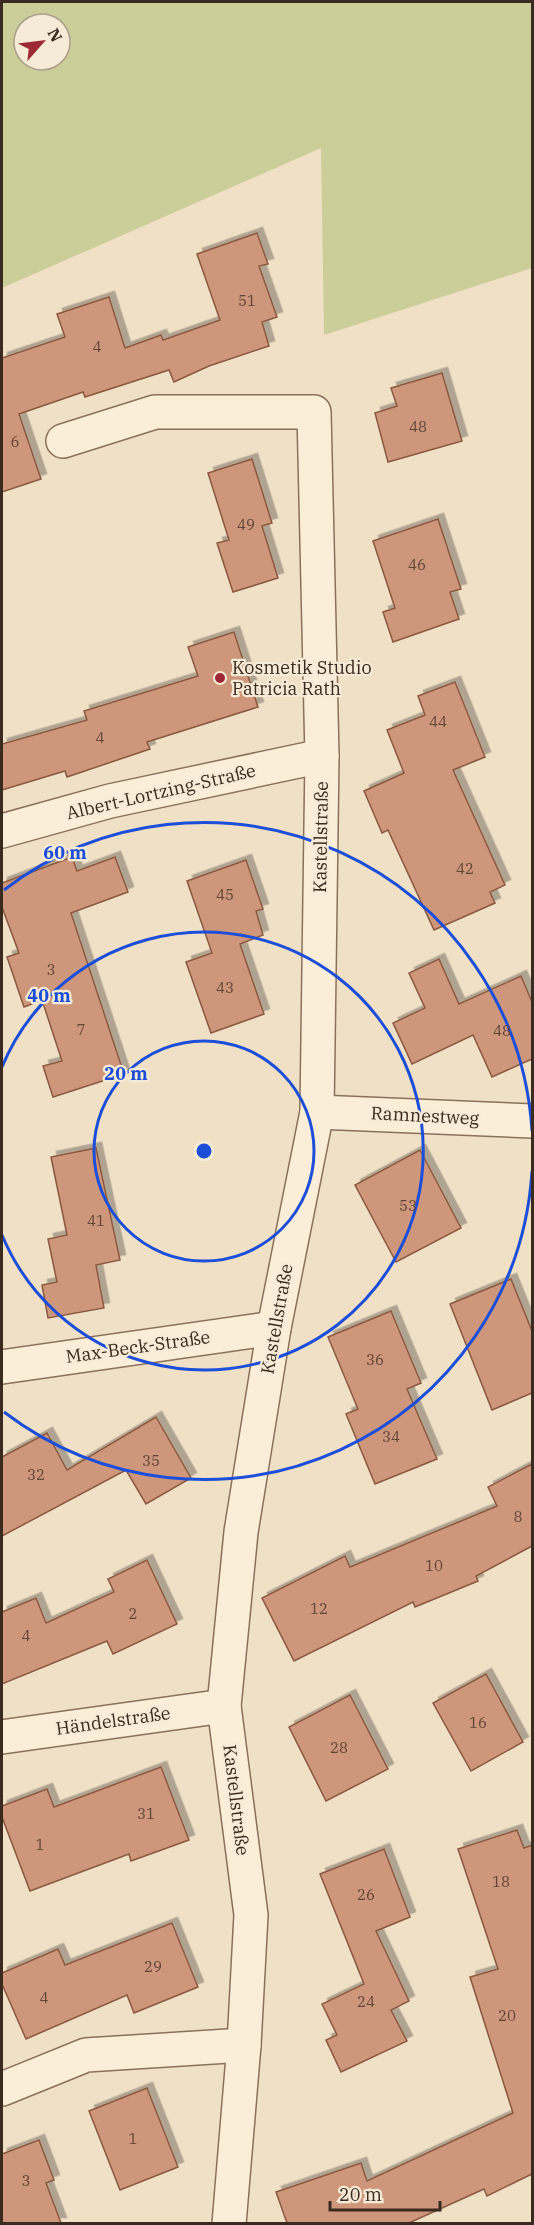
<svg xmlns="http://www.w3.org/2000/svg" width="534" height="2225" viewBox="0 0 534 2225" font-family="'IBM Plex Serif',serif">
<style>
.green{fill:#ccce99;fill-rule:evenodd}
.building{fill:#ce977b;stroke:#8b5840;stroke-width:1.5;filter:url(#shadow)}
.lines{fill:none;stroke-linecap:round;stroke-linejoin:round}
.minor-casing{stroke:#8b715b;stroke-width:36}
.minor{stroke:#faeed9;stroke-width:33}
.ring{fill:none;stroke:#1d4ed8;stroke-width:3}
.poi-dot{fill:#9c2933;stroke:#f6ebd6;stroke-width:2}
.labels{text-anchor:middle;stroke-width:4.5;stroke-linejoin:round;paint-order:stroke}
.number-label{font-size:15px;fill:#604536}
.poi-label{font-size:18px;fill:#3b2a1f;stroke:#f6ebd6;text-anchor:start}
.street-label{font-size:18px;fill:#3b2a1f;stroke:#f6ebd6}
.centre{fill:#1d4ed8;stroke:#f6ebd6;stroke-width:3}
.ring-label{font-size:18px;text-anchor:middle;font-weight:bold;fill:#1d4ed8;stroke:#f6ebd6;stroke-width:4.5;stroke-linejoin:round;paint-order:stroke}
</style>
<defs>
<filter id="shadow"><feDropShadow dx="5.5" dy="-5.5" stdDeviation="0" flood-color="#0004"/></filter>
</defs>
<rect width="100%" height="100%" fill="#efe0c6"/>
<path class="green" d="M2,2H532V268L324,335L321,148L2,288ZM24,24H60V60H24Z"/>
<g class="building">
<polygon points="257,233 268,264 259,266 277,317 262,322 269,346 209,366 174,382 169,370 85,397 83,392 19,414 41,479 2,492 2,358 65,337 57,314 109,297 125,348 161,335 163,340 220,320 197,254"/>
<polygon points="442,373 462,441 388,462 375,413 397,406 391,388"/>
<polygon points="252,459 272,523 262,526 278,578 233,592 217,543 229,540 208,473"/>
<polygon points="438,519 461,589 450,592 459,619 393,642 383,612 395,608 373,541"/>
<polygon points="234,632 258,707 147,742 150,749 67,777 65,771 2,790 2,744 87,720 84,711 198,676 188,647"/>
<polygon points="455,682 485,757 453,770 505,885 490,892 495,903 434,930 388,830 382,833 364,791 404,773 387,730 425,715 418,696"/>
<polygon points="72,857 77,871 115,857 128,892 71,913 124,1074 53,1097 43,1066 62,1061 42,1000 24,1007 7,957 19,953 2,907 2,883"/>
<polygon points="246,860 263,909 256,911 263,935 240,944 264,1014 211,1033 186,962 212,953 187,881"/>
<polygon points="439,959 459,1004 521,976 532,1002 532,1059 492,1077 473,1035 412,1064 393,1023 425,1008 409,973"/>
<polygon points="96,1148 120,1260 96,1265 104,1308 48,1318 42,1285 57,1282 48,1239 67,1235 51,1157"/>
<polygon points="420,1150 461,1228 396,1262 355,1185"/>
<polygon points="511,1279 532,1331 532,1393 492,1410 450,1304"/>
<polygon points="391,1311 421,1383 407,1389 437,1459 375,1484 346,1414 358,1409 328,1337"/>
<polygon points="156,1417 191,1478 146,1504 126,1470 2,1536 2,1457 47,1433 67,1470"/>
<polygon points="532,1464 532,1546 476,1576 478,1581 415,1607 413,1602 294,1661 262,1598 345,1556 350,1567 497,1506 488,1487"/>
<polygon points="147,1560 177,1624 113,1654 107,1641 2,1684 2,1612 36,1598 46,1623 114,1592 108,1579"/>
<polygon points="486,1674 523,1742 471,1771 433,1703"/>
<polygon points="350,1695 388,1769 326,1801 289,1727"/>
<polygon points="161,1767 189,1840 131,1861 129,1854 30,1891 2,1817 2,1806 47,1789 54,1807"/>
<polygon points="517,1830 524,1848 532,1845 532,2174 487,2196 484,2189 409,2223 287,2223 276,2192 361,2163 367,2181 513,2113 470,1977 498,1969 458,1849"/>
<polygon points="384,1849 410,1917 376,1931 409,2001 391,2010 407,2041 341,2072 326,2040 337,2035 322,2004 364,1984 320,1874"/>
<polygon points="172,1923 198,1987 134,2013 127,1995 26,2039 2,1984 2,1973 58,1949 65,1965"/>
<polygon points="147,2088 178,2167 120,2190 89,2111"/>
<polygon points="39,2140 54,2180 46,2183 61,2223 2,2223 2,2154"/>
</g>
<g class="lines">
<g class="minor-casing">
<g id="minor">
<polyline points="63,441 155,412 314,412 322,756 317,1112 274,1328 241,1532 224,1706 251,1915 244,2045 229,2224"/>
<polyline points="2,831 110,801 322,756"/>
<polyline points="317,1112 532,1121"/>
<polyline points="2,1367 274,1328"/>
<polyline points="2,1737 224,1706"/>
<polyline points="2,2089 86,2055 244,2045"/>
</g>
</g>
<use href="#minor" class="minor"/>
</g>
<g class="ring">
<circle cx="204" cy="1151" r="110"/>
<path d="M2 1067A219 219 0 1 1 2 1235"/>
<path d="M532 1171A329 329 0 0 1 4 1412M4 890A329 329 0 0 1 532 1131"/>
</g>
<circle class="poi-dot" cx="220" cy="678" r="6"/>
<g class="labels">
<g class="number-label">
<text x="247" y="306">51</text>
<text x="97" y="352">4</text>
<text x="418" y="432">48</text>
<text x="15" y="447">6</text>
<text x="246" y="530">49</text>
<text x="417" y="570">46</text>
<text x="438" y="727">44</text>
<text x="100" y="743">4</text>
<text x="465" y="874">42</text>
<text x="225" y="900">45</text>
<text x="51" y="975">3</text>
<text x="225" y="993">43</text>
<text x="81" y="1035">7</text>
<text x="502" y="1036">48</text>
<text x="408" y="1211">53</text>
<text x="96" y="1226">41</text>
<text x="375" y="1365">36</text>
<text x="391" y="1442">34</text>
<text x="151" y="1466">35</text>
<text x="36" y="1480">32</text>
<text x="518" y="1522">8</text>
<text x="434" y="1571">10</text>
<text x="319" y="1614">12</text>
<text x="133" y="1619">2</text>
<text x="26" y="1641">4</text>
<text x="478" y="1728">16</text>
<text x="339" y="1753">28</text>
<text x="146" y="1819">31</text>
<text x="40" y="1850">1</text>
<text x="501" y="1887">18</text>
<text x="366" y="1900">26</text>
<text x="153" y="1972">29</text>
<text x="44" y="2003">4</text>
<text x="366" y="2007">24</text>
<text x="507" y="2021">20</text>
<text x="133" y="2144">1</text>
<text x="26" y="2186">3</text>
</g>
<g class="poi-label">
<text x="232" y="674">Kosmetik Studio<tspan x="232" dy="21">Patricia Rath</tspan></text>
</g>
<g class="street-label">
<text transform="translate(161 792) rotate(-13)" y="6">Albert-Lortzing-Straße</text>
<text transform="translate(321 837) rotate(-89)" y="6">Kastellstraße</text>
<text transform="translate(425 1116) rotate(3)" y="6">Ramnestweg</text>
<text transform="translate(277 1319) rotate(-80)" y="6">Kastellstraße</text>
<text transform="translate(138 1347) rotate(-8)" y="6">Max-Beck-Straße</text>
<text transform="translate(113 1721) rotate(-8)" y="6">Händelstraße</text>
<text transform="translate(236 1800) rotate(83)" y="6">Kastellstraße</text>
</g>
</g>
<circle cx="204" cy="1151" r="9" class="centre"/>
<g class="ring-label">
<text x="65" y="859">60 m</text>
<text x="49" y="1002">40 m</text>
<text x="126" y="1080">20 m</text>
</g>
<rect width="534" height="2225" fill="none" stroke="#3b2a1f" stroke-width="6"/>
<g transform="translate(42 42) rotate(62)"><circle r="28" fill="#f6ebd6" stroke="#ab9e8d" stroke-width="1.5"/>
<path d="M0-4.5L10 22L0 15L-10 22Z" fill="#9c2933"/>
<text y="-9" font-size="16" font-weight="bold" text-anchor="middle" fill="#3b2a1f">N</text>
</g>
<path d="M330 2201v9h110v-9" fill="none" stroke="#3b2a1f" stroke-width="3"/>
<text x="339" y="2201" font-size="18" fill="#3b2a1f" stroke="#f6ebd6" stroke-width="4.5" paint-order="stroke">20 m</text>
</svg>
